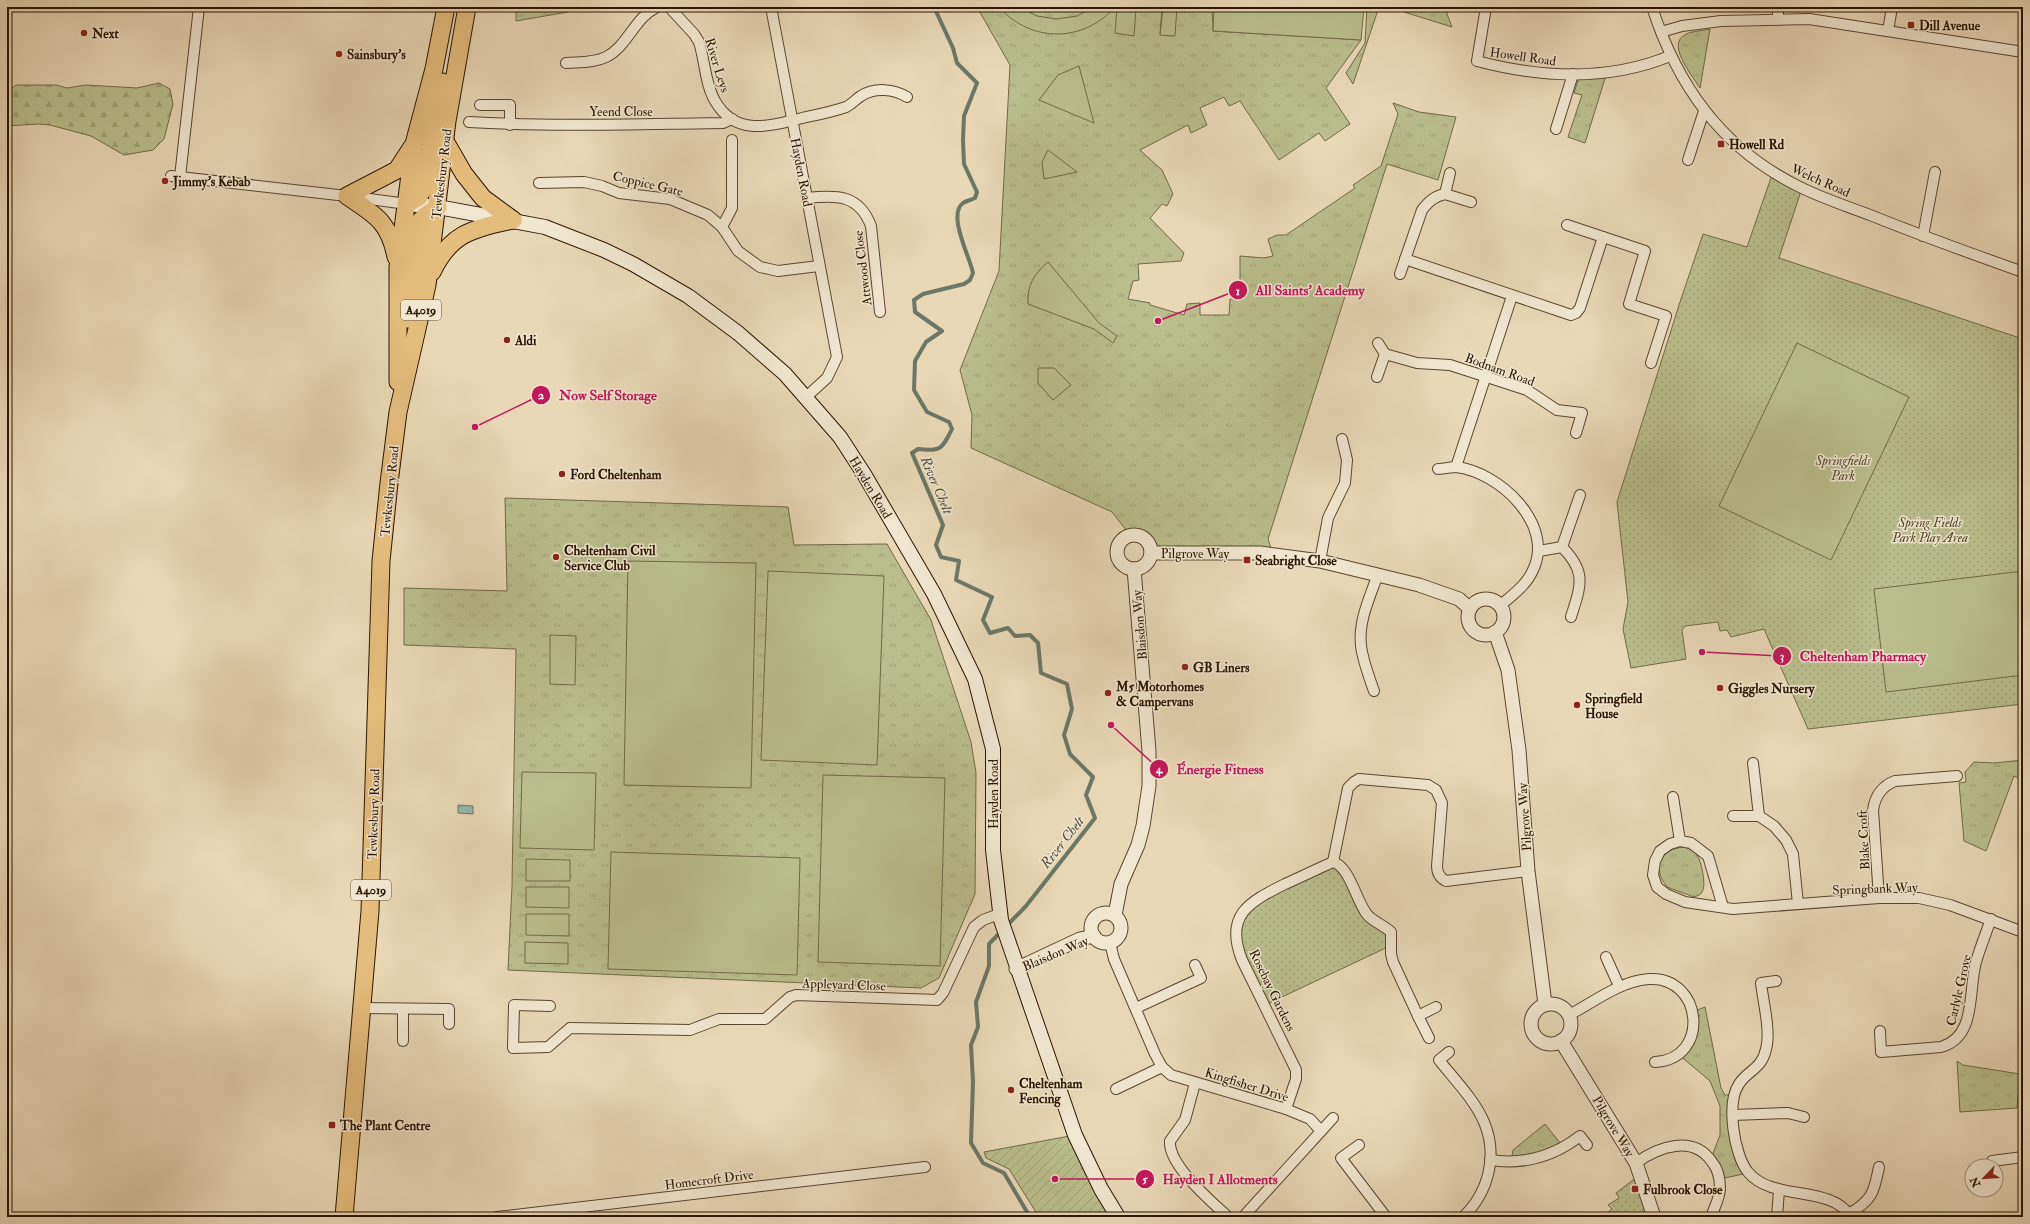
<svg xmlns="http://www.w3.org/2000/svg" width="2030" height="1224" viewBox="0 0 2030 1224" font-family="'IM FELL Double Pica',serif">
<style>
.grass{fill:url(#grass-tufts);stroke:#726946}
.forest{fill:url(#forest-firs);stroke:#726946}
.park{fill:url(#park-dots);stroke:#726946}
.garden{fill:url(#garden-furrows);stroke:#726946}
.pitch{fill:#b9be8c;stroke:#726946}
.water{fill:url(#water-waves);stroke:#6c7867}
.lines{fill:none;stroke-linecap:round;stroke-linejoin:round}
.stream{stroke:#6c7867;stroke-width:4}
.minor-casing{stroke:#5a452e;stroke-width:12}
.tertiary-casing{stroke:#5a452e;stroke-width:15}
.secondary-casing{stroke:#2b1401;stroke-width:16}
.trunk-casing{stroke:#2b1401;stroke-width:19}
.minor{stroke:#f1e6d0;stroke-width:10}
.tertiary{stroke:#f1e6d0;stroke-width:13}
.secondary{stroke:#f1e6d0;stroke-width:14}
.trunk{stroke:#e4bc7b;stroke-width:17}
.poi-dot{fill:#8f2418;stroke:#f1e6d0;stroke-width:1.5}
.labels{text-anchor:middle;stroke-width:3;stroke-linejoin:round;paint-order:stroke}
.shield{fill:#f1e6d0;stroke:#66533f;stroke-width:1}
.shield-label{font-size:12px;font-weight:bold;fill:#2b1401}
.poi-label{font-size:13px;font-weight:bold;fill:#2b1401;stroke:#f1e6d0;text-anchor:start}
.street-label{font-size:13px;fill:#2b1401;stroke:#f1e6d0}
.park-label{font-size:13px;font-style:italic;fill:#56472b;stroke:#f1e6d0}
.water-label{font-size:14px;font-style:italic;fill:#514e3c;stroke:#f1e6d0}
.leader{fill:none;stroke:#c2185b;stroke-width:1.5}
.callout-dot{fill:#c2185b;stroke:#f1e6d0;stroke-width:1.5}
.mark-label{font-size:12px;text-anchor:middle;font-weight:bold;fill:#fff}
.callout-label{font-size:14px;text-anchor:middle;font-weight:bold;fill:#c2185b;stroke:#f1e6d0;stroke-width:3;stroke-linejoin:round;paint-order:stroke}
</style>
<defs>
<pattern id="grass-tufts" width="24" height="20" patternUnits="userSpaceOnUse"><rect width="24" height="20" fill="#b9be8c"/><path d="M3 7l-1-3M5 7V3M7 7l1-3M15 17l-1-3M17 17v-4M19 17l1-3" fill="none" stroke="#9fa277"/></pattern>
<pattern id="forest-firs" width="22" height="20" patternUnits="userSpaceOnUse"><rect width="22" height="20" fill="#b9be8c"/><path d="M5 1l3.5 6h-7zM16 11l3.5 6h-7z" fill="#9fa277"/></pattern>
<pattern id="park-dots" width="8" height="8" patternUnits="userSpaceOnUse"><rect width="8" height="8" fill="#b9be8c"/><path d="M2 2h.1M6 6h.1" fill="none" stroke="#9fa277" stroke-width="1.8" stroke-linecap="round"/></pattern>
<pattern id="garden-furrows" width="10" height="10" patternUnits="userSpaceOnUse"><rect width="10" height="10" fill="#b9be8c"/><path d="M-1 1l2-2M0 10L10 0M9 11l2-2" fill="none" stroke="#9fa277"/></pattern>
<pattern id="water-waves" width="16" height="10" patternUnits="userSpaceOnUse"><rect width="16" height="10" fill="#97baab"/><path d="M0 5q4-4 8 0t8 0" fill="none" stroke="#829f91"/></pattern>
</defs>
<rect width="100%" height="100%" fill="#e9d8b6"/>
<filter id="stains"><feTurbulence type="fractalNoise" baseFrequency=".005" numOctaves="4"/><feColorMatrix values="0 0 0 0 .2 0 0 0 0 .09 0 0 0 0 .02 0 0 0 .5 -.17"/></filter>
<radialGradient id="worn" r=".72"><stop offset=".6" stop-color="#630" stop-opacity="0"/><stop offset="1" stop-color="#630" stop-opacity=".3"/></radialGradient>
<g class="grass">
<polygon points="516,7 568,7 568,12 516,21"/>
<path d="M977,7H1162L1160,34L1174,36L1177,7H1212L1213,31L1361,40L1326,88L1350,124L1325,141L1319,133L1279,160L1240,101L1229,106L1224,97L1200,108L1207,125L1191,133L1188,125L1140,150L1162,170L1173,194L1167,206L1162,204L1150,218L1184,253L1181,261L1138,264L1139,280L1133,281L1128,299L1150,303V305L1184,315L1187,304L1200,303V315H1229L1230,299L1240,298V256L1264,258L1273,256L1268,239L1277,235H1286L1355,188L1353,185L1381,166L1398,114L1393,103L1419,112L1456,117L1438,180L1387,164L1268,539L1273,554L1151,553C1149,541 1143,536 1130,535L1112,512L971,448L972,415L960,370L999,271L1010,65Z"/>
<polygon points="1367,7 1379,7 1353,84 1346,73 1365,43"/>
<polygon points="1388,7 1448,7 1447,14 1452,27"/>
<path d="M1710,29L1700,88C1693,77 1668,47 1683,36C1689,31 1702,31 1710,29Z"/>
<polygon points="1607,72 1585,143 1568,137 1582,95 1574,93 1580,74"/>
<polygon points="505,498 788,507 794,545 887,544 931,620 971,742 976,773 975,894 939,978 921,988 508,970 512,886 516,649 404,645 404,588 507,591"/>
<polygon points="2023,760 2023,780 2014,776 1986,851 1964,841 1959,783 1966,782 1965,772 1974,762 1994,763"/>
<path d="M1683,847C1688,848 1693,850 1697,855C1701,860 1707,886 1702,892C1701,895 1697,896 1694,897L1667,887C1652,868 1659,850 1683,847Z"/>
<polygon points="1705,1007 1721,1088 1725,1095 1734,1095 1733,1115 1748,1173 1720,1179 1711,1159 1720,1135 1720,1106 1710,1081 1678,1054 1684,1049 1693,1012"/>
<polygon points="1957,1061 1963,1065 2020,1074 2017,1108 1960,1112"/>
<polygon points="1545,1124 1564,1148 1511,1162 1513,1150"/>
</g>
<polygon class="forest" points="159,83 170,89 173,104 164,139 153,150 124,155 91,136 50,125 39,124 7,126 7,92 16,85 56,85 67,88 86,85 137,88"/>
<g class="park">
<polygon points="1773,172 1802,188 1779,258 2023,339 2023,704 1808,729 1764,629 1731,637 1727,630 1720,631 1718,622 1685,626 1682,630 1686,659 1631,668 1623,629 1628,602 1617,502 1680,302 1703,234 1747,247"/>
<polygon points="1333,862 1361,903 1386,927 1390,946 1265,1005 1237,944 1246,908"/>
<polygon points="1641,1174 1654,1217 1602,1217 1612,1209 1608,1205 1619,1198 1616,1193"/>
</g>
<polygon class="garden" points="1075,1135 1118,1217 1039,1217 1009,1169 986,1158 984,1152"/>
<g class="pitch">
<path d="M999,7H1019L1037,16L1056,19L1077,16L1094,7H1115C1083,43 1031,43 999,7Z"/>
<polygon points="1117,7 1136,7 1134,36 1115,33"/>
<polygon points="1163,7 1177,7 1175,36 1160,35"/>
<polygon points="1214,7 1364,7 1361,40 1213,31"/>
<polygon points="1079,66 1094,123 1039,100 1058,75"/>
<polygon points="1048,150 1077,172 1044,179 1042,162"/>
<path d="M1048,262L1099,323L1117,336L1113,343L1094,329L1028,304C1027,285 1034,274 1048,262Z"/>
<polygon points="1797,343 1909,397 1831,560 1719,506"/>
<polygon points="1038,368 1054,368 1071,385 1053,400 1038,383"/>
<polygon points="628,561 756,563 751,788 624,785"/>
<polygon points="768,571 884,576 877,765 761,760"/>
<polygon points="2023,571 2023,675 1886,692 1874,589"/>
<polygon points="550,635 576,636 575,685 550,684"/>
<polygon points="522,772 596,773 594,850 520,848"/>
<polygon points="823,775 945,778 940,966 818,962"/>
<polygon points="611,852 800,858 797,975 608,969"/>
<polygon points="526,859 570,860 570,881 526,881"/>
<polygon points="526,887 569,887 569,908 526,907"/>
<polygon points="526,914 569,914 569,936 526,935"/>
<polygon points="525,942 568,943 568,964 525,963"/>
</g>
<polygon class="water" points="458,805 473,806 473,814 458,813"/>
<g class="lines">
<path class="stream" d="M934,7L953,48L957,63L977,83L964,116L963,140L964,164L977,192L975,198C971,200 966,201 963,203C947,215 970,257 973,273L970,280L964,284L923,294L914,300L915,312L942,331L926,342L915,361L914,390L927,412L949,422L952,429C942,449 941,452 918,449L912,453L943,525L936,545L941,557L959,561L956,580L992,597L983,620L990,633L1008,628L1015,636L1030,635L1038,643L1041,673L1067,684L1072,709L1064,735L1070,754L1093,777L1086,795L1095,818L1026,906L989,944V966L976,1002L978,1027L971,1045L973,1082L971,1143L983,1163L1004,1173L1030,1217"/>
<g class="minor-casing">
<g id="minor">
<path d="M669,7L694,34L699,42C705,61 705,84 715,101C736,137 769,126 802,118C816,115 832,112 846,107C852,104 856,99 861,96C875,87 894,89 907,97"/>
<polyline points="771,7 837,357 827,378 806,397"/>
<path d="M1486,7L1477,61C1541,78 1609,81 1670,56"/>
<path d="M1652,7C1677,84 1720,146 1794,184C1818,197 1844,205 1870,215C1920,235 1972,254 2023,272"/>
<polyline points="1778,7 1778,18"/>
<polyline points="1888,31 1892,7"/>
<polyline points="1661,32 1682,26 1721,21 1809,19 2023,52"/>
<path d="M566,63C580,62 594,63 606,57C628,46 634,18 657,7"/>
<polyline points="480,105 510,105 510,125"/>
<path d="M469,122C553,127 638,124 723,123L732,119"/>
<polyline points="1556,129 1573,74"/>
<polyline points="1688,160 1704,111"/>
<polyline points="171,176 347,196 407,204"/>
<polyline points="180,177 199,7"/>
<polyline points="539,183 584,182 602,186 619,193 670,199 708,215 722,227 738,251 760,267 778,271 819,266"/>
<polyline points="1445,194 1450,173"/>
<path d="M807,198C836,195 859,194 871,226L880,312"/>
<polyline points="1567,225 1645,251 1629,304 1666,316 1651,363"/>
<polyline points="722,227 732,208 732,140"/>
<polyline points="1923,236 1935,172"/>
<polyline points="1405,259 1571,315 1576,313 1580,308 1603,237"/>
<path d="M1400,274L1422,210C1429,201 1435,196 1445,194L1471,202"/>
<polyline points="1378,343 1385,354"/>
<polyline points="1377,377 1385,354 1417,363 1450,365 1527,390 1557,410 1582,413 1576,433"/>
<polyline points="1456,467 1512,296"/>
<path d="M1438,469C1444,469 1451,467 1456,467C1500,472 1555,525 1533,570C1526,586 1512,595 1500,606"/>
<polyline points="1562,547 1580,495"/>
<path d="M1539,551L1562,547C1588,573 1580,587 1571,617"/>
<polyline points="1320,561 1328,518 1345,483 1347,460 1342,439"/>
<path d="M1374,691C1369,677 1363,661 1361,646C1358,621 1370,597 1378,574"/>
<polyline points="1753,763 1759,816"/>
<polyline points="1673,797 1680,841"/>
<polyline points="1733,816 1759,816 1774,826 1786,840 1793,854 1798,904"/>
<path d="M1879,898L1873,810C1875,796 1882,786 1895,781L1957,776"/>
<polyline points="1723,907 1708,856 1691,843 1680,841 1670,844 1660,851 1655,861 1653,875 1657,887 1666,894 1685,902 1733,909 1879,898 1919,898 1950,905 2023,932"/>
<polyline points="1110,943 1114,959 1155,1054 1162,1067 1171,1075 1286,1109 1310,1119 1321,1131"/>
<polyline points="1606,957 1619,986"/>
<path d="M1776,981L1761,983C1763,1001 1771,1032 1766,1049C1762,1069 1748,1070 1739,1084C1726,1103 1734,1155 1748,1172C1772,1202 1831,1184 1851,1217"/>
<polyline points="550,1006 514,1005 513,1048 548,1047 570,1028 690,1030 719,1019 765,1019 790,997 796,995 937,1000 943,993 974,927 983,920 999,914"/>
<polyline points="362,1008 449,1009 449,1024"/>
<polyline points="1136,1008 1201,978 1195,965"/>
<path d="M1569,1015C1594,1002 1620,981 1649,979C1703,976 1711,1059 1655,1062"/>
<path d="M1418,1016L1393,962L1391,954V932C1384,925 1371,921 1366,913C1356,899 1349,866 1333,862L1348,788L1354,782L1359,779L1428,785L1436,790L1442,803L1437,866C1437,873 1440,878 1446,881L1528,871"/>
<path d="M1880,1031L1881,1052L1941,1047C1977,1037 1968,991 1976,962C1980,948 1986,933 1991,919"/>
<polyline points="1429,1038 1418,1016 1436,1007"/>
<polyline points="403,1041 403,1009"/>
<path d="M1449,1052L1439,1060C1454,1079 1474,1099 1484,1122C1498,1155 1489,1192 1463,1217"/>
<path d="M1195,1083L1185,1120L1170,1141C1168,1165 1211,1201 1228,1217"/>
<polyline points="1116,1089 1162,1067"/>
<path d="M1286,1109L1296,1079V1070L1242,960C1224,915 1249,902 1285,884C1301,877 1317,869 1333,862"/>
<polyline points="1733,1115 1788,1113 1804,1117"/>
<polyline points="1359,1145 1341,1158 1386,1217"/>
<path d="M1490,1160C1524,1165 1553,1157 1580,1136L1587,1145"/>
<polyline points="1992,1161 2023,1157"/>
<path d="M1636,1163C1658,1147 1693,1134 1712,1162C1718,1169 1720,1178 1720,1188C1720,1198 1714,1208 1711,1217"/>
<path d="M1849,1214C1872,1200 1874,1193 1879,1167"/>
<polyline points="497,1217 925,1167"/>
<polyline points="1243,1217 1333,1118"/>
<polyline points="1777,1217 1779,1190"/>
</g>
</g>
<g class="tertiary-casing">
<g id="tertiary">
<circle cx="1134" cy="552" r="17"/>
<polyline points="1151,553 1260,553 1320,561 1419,585 1459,599 1470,609"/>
<circle cx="1486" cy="617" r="18"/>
<polyline points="1495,632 1508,670 1519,750 1528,871 1545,1004"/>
<circle cx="1106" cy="928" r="15"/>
<polyline points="1115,915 1121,884 1138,845 1143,826 1149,786 1149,751 1134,569"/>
<polyline points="1016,969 1080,939 1094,936"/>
<circle cx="1551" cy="1024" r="20"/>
<polyline points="1561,1041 1636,1163 1654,1217"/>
</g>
</g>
<g class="secondary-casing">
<polyline id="secondary" points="407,204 438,207 545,227 604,250 633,264 688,296 738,333 785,374 840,437 864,474 934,594 975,679 993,749 993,850 1001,920 1075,1135 1101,1189 1118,1217"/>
</g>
<g class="trunk-casing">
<g id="trunk">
<polyline points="445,141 464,174 483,198 513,220"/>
<polyline points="407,204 419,197 422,191 443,82"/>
<path d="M396,257C389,221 375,215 347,196L397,170L412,147"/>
<path d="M432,272C451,232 473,229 513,220"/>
<polyline points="407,319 419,222 426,215 438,207"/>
<polyline points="398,382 398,267 414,144 434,69 446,7"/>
<polyline points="344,1217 370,911 381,561 389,483 398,412 427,285 447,121 467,7"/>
</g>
</g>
<use href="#minor" class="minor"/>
<use href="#tertiary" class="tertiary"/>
<use href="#secondary" class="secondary"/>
<use href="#trunk" class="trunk"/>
</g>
<g class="poi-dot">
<rect x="1907" y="21" width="8" height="8" rx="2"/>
<circle cx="84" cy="33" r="4"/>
<circle cx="339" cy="54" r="4"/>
<rect x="1717" y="140" width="8" height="8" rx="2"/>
<circle cx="165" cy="181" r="4"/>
<circle cx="507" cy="340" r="4"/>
<circle cx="562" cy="474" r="4"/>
<circle cx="556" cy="557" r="4"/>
<rect x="1243" y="556" width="8" height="8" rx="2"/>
<circle cx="1185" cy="667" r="4"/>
<circle cx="1720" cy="688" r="4"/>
<circle cx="1108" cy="693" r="4"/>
<circle cx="1577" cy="705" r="4"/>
<circle cx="1011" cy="1090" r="4"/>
<rect x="328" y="1121" width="8" height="8" rx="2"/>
<rect x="1631" y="1185" width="8" height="8" rx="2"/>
</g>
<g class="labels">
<g class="shield">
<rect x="401" y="300" width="40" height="20" rx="3"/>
<rect x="351" y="880" width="40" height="20" rx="3"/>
</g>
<g class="shield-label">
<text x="421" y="314">A4019</text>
<text x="371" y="894">A4019</text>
</g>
<g class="poi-label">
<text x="1919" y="30">Dill Avenue</text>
<text x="92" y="38">Next</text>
<text x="347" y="59">Sainsbury's</text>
<text x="1729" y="149">Howell Rd</text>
<text x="173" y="186">Jimmy's Kebab</text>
<text x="515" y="345">Aldi</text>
<text x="570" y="479">Ford Cheltenham</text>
<text x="564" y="555">Cheltenham Civil<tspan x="564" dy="15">Service Club</tspan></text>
<text x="1255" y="565">Seabright Close</text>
<text x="1193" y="672">GB Liners</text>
<text x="1116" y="691">M5 Motorhomes<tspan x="1116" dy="15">&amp; Campervans</tspan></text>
<text x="1728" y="693">Giggles Nursery</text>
<text x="1585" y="703">Springfield<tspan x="1585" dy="15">House</tspan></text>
<text x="1019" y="1088">Cheltenham<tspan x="1019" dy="15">Fencing</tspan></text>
<text x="340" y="1130">The Plant Centre</text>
<text x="1643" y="1194">Fulbrook Close</text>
</g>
<g class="street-label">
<text transform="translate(1523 56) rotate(8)" y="5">Howell Road</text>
<text transform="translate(718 65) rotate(73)" y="5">River Leys</text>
<text x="621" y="116">Yeend Close</text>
<text transform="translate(802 172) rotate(79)" y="5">Hayden Road</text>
<text transform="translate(441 174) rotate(-83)" y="5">Tewkesbury Road</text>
<text transform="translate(1821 180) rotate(24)" y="5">Welch Road</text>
<text transform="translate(648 183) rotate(13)" y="5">Coppice Gate</text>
<text transform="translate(862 268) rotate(-97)" y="5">Attwood Close</text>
<text transform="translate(1500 369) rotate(20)" y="5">Bodnam Road</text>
<text transform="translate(871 487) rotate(59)" y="5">Hayden Road</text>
<text transform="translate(389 491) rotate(-84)" y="5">Tewkesbury Road</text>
<text x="1195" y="558">Pilgrove Way</text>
<text transform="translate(1139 625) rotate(-95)" y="5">Blaisdon Way</text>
<text transform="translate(993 794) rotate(-90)" y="5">Hayden Road</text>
<text transform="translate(373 814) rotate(-88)" y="5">Tewkesbury Road</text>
<text transform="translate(1524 817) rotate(-94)" y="5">Pilgrove Way</text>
<text transform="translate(1863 840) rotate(-93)" y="5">Blake Croft</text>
<text transform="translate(1875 888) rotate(-2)" y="5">Springbank Way</text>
<text transform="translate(1055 953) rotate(-23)" y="5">Blaisdon Way</text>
<text transform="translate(844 984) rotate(2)" y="5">Appleyard Close</text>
<text transform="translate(1273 990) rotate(64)" y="5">Rosebay Gardens</text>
<text transform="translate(1958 990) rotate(-77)" y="5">Carlyle Grove</text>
<text transform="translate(1247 1084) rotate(17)" y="5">Kingfisher Drive</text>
<text transform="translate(1614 1126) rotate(59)" y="5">Pilgrove Way</text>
<text transform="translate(709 1179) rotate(-7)" y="5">Homecroft Drive</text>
</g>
<g class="park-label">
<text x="1843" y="465">Springfields<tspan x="1843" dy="15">Park</tspan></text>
<text x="1930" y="527">Spring Fields<tspan x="1930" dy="15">Park Play Area</tspan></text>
</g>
<g class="water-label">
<text transform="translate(937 485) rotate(67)" y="5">River Chelt</text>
<text transform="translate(1062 842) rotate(-52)" y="5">River Chelt</text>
</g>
</g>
<path class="leader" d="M1158 321L1238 290M475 427L541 395M1702 652L1782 656M1111 725L1159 769M1055 1179L1145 1179"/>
<g class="callout-dot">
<circle cx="1158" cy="321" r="4"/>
<circle cx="475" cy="427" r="4"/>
<circle cx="1702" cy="652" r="4"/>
<circle cx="1111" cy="725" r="4"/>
<circle cx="1055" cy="1179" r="4"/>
<circle cx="1238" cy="290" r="10"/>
<circle cx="541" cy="395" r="10"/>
<circle cx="1782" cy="656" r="10"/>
<circle cx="1159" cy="769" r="10"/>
<circle cx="1145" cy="1179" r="10"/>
</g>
<g class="mark-label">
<text x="1238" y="295">1</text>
<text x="541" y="399">2</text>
<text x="1782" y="660">3</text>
<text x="1159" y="773">4</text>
<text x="1145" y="1183">5</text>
</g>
<g class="callout-label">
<text x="1310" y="295">All Saints' Academy</text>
<text x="608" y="400">Now Self Storage</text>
<text x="1863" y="661">Cheltenham Pharmacy</text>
<text x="1220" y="774">Énergie Fitness</text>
<text x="1220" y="1184">Hayden I Allotments</text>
</g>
<rect width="2030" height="1224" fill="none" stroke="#e9d8b6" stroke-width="24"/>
<rect x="8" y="8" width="2014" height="1208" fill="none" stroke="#2b1401" stroke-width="2"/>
<rect x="12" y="12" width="2006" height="1200" fill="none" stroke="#2b1401"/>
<g transform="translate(1984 1178) rotate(245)"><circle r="19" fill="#f1e6d0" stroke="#a2927d"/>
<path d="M0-3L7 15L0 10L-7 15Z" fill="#8f2418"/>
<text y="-6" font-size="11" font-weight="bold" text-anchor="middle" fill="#2b1401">N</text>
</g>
<rect width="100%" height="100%" filter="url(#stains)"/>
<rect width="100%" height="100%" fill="url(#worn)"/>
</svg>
